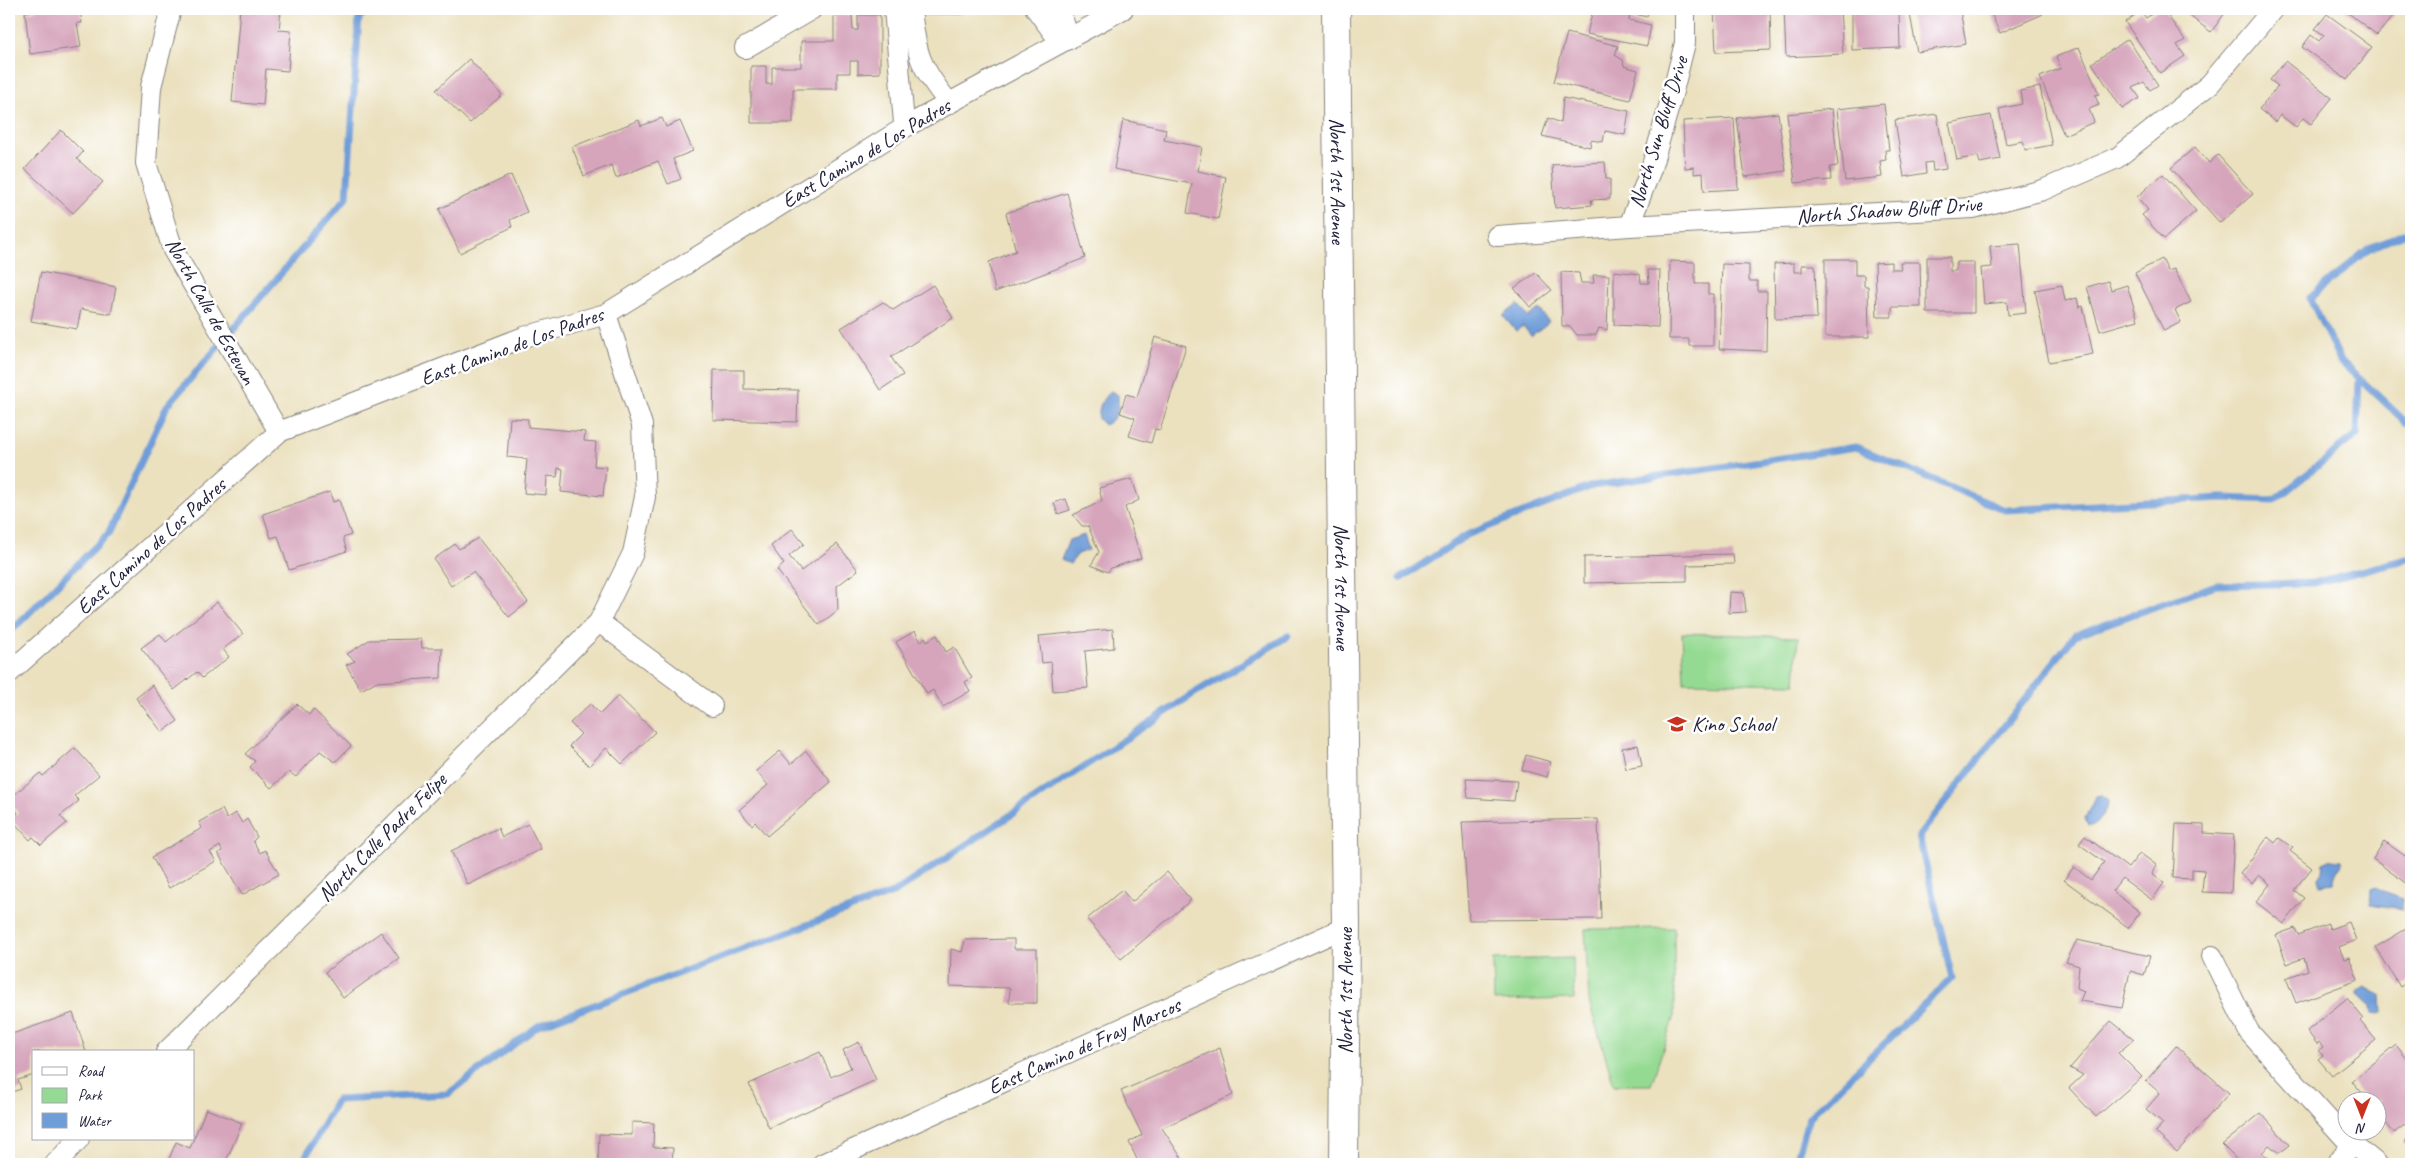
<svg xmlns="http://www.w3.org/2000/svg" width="2420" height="1173" viewBox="0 0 2420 1173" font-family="Caveat,sans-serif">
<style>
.green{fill:#95da92;stroke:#5c7e66}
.water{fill:#6f9dd8;stroke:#48608a}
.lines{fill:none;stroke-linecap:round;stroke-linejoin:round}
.stream{stroke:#6f9dd8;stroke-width:7}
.building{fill:#d6a5bc}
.minor-casing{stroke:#86827d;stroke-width:22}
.secondary-casing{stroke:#86827d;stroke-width:30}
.minor{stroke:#fff;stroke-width:20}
.secondary{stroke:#fff;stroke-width:28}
.labels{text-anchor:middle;stroke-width:5;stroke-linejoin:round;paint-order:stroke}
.street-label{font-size:21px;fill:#22223b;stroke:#fff}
.poi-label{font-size:21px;fill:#22223b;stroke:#fff;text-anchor:start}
</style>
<rect width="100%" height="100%" fill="#fff"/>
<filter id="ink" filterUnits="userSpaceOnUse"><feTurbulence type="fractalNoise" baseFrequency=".02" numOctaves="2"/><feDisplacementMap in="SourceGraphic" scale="10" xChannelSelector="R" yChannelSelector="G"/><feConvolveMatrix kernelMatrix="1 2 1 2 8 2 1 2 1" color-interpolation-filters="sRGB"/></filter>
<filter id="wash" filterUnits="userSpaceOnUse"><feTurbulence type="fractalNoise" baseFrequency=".0096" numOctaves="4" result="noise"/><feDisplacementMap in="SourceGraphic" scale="20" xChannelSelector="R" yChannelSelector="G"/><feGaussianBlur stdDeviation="1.12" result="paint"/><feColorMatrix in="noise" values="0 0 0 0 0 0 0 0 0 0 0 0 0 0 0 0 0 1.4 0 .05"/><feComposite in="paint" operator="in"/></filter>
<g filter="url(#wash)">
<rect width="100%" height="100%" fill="#ebe1bf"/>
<g class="green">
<polygon points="1682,633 1798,637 1795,684 1684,682"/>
<polygon points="1674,928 1674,1016 1651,1085 1614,1085 1589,1002 1585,929"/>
<polygon points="1573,958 1574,999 1494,1001 1493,960"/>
</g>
<g class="water">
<polygon points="1518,304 1528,317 1539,309 1549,322 1531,336 1523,326 1516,331 1503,316"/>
<path d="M1111,391L1118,395C1119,408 1117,420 1104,425L1098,419C1099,407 1101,399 1111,391Z"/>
<polygon points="1084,535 1089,550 1078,554 1070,564 1061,560 1069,540"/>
<path d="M2101,795L2108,801C2108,811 2101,822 2091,826H2088L2085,818L2096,796Z"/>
<polygon points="2332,859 2341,860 2342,864 2336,872 2333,883 2320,885 2318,878 2322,872 2323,863"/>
<polygon points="2376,887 2380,891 2403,899 2402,909 2370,904 2371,889"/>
<polygon points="2365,987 2382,996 2383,1012 2380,1014 2372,1013 2371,1006 2358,994 2358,991"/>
</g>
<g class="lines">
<g class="stream">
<polyline points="2411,231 2368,249 2310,298 2340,360 2411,427"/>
<polyline points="1401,578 1467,535 1592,486 1856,447 2005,510 2222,498 2275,500 2357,434 2359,378"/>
<polyline points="9,633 108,534 167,406 347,197 359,17 373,9"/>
<polyline points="305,1164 306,1156 337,1100 448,1094 538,1026 895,892 1193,694 1288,636"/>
<polyline points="1795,1164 1809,1117 1952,978 1919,836 2075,635 2216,585 2314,583 2411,558"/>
</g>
</g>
<g id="blocks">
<g class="building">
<polygon points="35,9 80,9 82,23 77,23 81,47 30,54 25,12 35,11"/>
<polygon points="240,9 281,10 279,30 291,31 288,71 266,69 263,105 232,102"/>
<polygon points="922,9 963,9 962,14 922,14"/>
<polygon points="1593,9 1648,9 1647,17 1630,13 1629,20 1651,25 1647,46 1587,34"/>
<polygon points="1714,9 1770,9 1771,50 1716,52"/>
<polygon points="1784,9 1840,9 1843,54 1786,57"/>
<polygon points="1852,9 1899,9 1900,48 1852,50"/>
<polygon points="1909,9 1960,9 1966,44 1917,52"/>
<polygon points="1989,9 2040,9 2043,14 2000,33"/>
<polygon points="2159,9 2163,9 2185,40 2177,45 2185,56 2160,73 2125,22 2141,11 2146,18"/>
<polygon points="2180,9 2228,9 2211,32"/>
<polygon points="2343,9 2399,9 2377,35"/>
<polygon points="2327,14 2372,47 2347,80 2302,47 2311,35 2319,41 2324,35 2315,29"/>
<polygon points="834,15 852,15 853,30 858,30 858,15 880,15 880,73 858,74 858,61 850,61 850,73 837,73 837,89 793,89 793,123 751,123 751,66 766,66 766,84 772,84 772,67 801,67 801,41 834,41"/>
<polygon points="1567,33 1618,46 1615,55 1623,60 1624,66 1638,70 1630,100 1554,82"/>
<polygon points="2128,39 2158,85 2150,90 2144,82 2133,88 2140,98 2122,109 2092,63"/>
<polygon points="2079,47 2099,94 2095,95 2099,105 2089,109 2094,122 2064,135 2040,77 2061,68 2056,57"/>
<polygon points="469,59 502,95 470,123 436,90"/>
<polygon points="2285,61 2332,98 2311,124 2303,118 2296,127 2280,115 2275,122 2259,109 2278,86 2270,80"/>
<polygon points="2040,87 2052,145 2025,150 2023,141 2006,144 1999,109 2022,104 2020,91"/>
<polygon points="1563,98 1629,111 1625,135 1605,131 1603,142 1591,140 1590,147 1542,136 1548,118 1561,123"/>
<polygon points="1884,104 1889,150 1885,150 1886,160 1880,161 1882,177 1845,181 1837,109"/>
<polygon points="1832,109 1838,166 1830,167 1831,180 1795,183 1787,114"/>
<polygon points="1778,113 1786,171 1745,177 1737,118"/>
<polygon points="1937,114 1946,169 1933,171 1932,162 1925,163 1926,173 1904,177 1895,120"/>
<polygon points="1991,115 2000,159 1980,163 1978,156 1957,160 1949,123"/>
<polygon points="662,118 666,127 680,121 693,151 673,159 681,179 668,184 658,161 616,178 611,165 584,176 572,147 639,120 641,126"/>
<polygon points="1734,118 1738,189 1704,191 1703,173 1694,174 1694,167 1685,168 1683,121"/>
<polygon points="1123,120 1166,129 1164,140 1202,147 1198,171 1226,177 1218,219 1187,213 1192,184 1114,169"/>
<polygon points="61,130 83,152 77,159 103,182 73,213 25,169"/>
<polygon points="2195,147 2209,163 2218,155 2253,194 2220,223 2171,168"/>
<polygon points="1605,162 1606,179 1610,179 1610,199 1591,200 1592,205 1555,208 1552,165"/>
<polygon points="2163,174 2196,211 2164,239 2142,215 2148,210 2137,197"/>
<polygon points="511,175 527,212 510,220 512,227 460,253 439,209"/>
<polygon points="1067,193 1085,258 995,292 989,262 1016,251 1006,213"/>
<polygon points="2020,244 2026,313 2008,315 2007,302 1984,304 1981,268 1992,267 1990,246"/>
<polygon points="1927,257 1950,257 1950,271 1956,271 1956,262 1974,262 1974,313 1927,313"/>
<polygon points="1825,259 1855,259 1855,275 1864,275 1864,286 1868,286 1869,337 1825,337"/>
<polygon points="2162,259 2168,271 2174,269 2191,302 2175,310 2181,322 2164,331 2135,273"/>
<polygon points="1670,261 1695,262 1695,284 1708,284 1708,294 1713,294 1713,346 1689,346 1689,339 1669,339"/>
<polygon points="1891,262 1891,269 1901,269 1900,262 1920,262 1921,307 1892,307 1892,317 1877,317 1875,263"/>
<polygon points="1794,263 1794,272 1802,272 1802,265 1815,265 1817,318 1775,319 1774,264"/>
<polygon points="1722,264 1749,265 1749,281 1757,281 1757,291 1767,291 1766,351 1719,349"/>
<polygon points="1648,270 1660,270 1658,327 1614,325 1614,271 1640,274 1641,283 1649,283"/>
<polygon points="41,272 116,287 111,314 81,309 77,329 31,321"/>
<polygon points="1561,272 1579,273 1581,283 1594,283 1593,275 1609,275 1607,330 1599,328 1596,335 1577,335 1570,326 1562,326"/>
<polygon points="1536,273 1552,290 1530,307 1514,288"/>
<polygon points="2108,281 2111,290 2127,285 2138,320 2100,331 2087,287"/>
<polygon points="933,285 953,318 891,357 903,375 880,390 841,328 883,302 893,310"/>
<polygon points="2062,285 2065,301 2077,298 2079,307 2083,306 2093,354 2049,362 2035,290"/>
<polygon points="1155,337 1186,346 1160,430 1155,429 1151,443 1129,436 1135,418 1120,413 1126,394 1137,397"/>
<polygon points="714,370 744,370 744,389 798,390 797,422 713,420"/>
<polygon points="510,418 528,419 528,427 585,432 584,441 596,442 594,466 606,467 603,496 561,492 563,469 558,468 557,477 547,476 546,495 524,493 527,459 507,457"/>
<polygon points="1132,479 1139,500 1125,507 1141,558 1111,568 1108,572 1091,565 1099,552 1088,526 1082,526 1073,515 1102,501 1099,488"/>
<polygon points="330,492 333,502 339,500 351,535 343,538 347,551 289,570 278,536 271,538 263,514"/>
<polygon points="1066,499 1070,510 1058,514 1054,503"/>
<polygon points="792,529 804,544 789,556 801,571 837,544 858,570 837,586 838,610 819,625 777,570 784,564 771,546"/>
<polygon points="478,538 528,602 509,617 473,572 451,586 434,559 455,544 459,549"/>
<polygon points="1733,554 1734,564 1687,565 1687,581 1584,583 1584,557"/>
<polygon points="1730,592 1744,593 1746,612 1729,613"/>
<polygon points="217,602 243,634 223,649 229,657 202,678 197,672 174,690 141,648 160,634 166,642"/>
<polygon points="1113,629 1114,648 1085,651 1088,688 1053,691 1051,662 1042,663 1039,636"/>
<polygon points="915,631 921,642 925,637 927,641 937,635 946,652 954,647 972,678 965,682 970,691 943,707 933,690 927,694 896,642"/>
<polygon points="421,639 422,648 442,648 441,678 375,682 361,690 346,665 355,661 347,654 369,640"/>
<polygon points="152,685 178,721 162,732 136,698"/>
<polygon points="618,696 655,732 622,764 606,748 589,766 569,746 581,734 570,723 590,704 600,714"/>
<polygon points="297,704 309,715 313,709 351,746 335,762 320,751 296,777 289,772 271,788 250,767 255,761 245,754"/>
<polygon points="1638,745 1642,766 1626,769 1622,748"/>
<polygon points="75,748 99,775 74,796 79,801 60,816 67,823 41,845 33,837 30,840 11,819 18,813 9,799 40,773 43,776"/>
<polygon points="780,751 791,764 806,751 831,782 767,836 755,822 752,825 739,810 768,785 756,771"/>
<polygon points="1526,755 1551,762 1547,777 1522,770"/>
<polygon points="1466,779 1517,781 1514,801 1468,798"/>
<polygon points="222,809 227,819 236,813 242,823 247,819 257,837 253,841 260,853 265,850 279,874 242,895 218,853 222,851 220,846 210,852 216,861 169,888 152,857 202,828 199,822"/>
<polygon points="1598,819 1601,919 1469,920 1462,822"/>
<polygon points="528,824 541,849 468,885 451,851 498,828 502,837"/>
<polygon points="2176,824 2204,825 2204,833 2234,835 2231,893 2202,892 2204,870 2192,869 2192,879 2173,878"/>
<polygon points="2085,836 2128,868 2140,853 2156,865 2152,874 2164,883 2152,900 2122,878 2112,891 2140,912 2129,928 2064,880 2074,867 2091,880 2104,862 2079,844"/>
<polygon points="2268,837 2275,843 2279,838 2293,848 2290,851 2312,868 2294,890 2304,898 2284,924 2256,902 2270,884 2259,875 2252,883 2240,874"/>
<polygon points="2384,841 2405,856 2411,843 2411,887 2373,859"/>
<polygon points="1167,872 1191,900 1121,959 1087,919 1122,890 1132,902"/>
<polygon points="2349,922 2356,940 2339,947 2344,959 2349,957 2358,980 2296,1003 2286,978 2308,970 2304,958 2287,964 2276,935 2295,928 2298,935 2328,924 2330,929"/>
<polygon points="2411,926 2411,980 2400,987 2376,947"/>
<polygon points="381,932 399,958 343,998 325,972"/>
<polygon points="1014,939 1014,949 1037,949 1037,1003 1009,1003 1010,988 950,986 951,949 962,952 965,940"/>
<polygon points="2077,940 2150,956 2144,975 2130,971 2122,1008 2080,1001 2084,991 2077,988 2079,966 2066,962"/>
<polygon points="2347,998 2363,1018 2360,1021 2376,1040 2332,1075 2318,1059 2323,1055 2318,1051 2323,1047 2319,1042 2317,1044 2307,1031"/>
<polygon points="73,1013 86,1052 34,1052 34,1075 18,1080 21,1089 9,1093 9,1035"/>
<polygon points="2111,1021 2134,1039 2118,1053 2142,1077 2096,1117 2069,1088 2083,1075 2070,1068"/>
<polygon points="859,1042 876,1080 769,1128 749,1084 820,1052 831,1077 851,1068 843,1050"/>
<polygon points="2396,1045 2411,1064 2411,1120 2394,1133 2378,1113 2378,1100 2368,1100 2352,1081"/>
<polygon points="2176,1046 2229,1093 2177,1152 2155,1132 2163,1123 2146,1109 2160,1093 2146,1081"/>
<polygon points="1220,1048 1233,1095 1162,1128 1183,1160 1173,1164 1139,1164 1129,1142 1142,1135 1121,1091"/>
<polygon points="206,1109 242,1123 225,1164 167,1164 176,1142 190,1148"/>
<polygon points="2261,1113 2289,1145 2279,1153 2269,1145 2262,1153 2277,1164 2241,1164 2222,1145"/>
<polygon points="632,1122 654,1123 653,1147 673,1148 672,1164 598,1164 599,1134 632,1135"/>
<polygon points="2411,1136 2411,1150 2404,1142"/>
</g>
</g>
</g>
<g filter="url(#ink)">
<use href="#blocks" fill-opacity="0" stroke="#86827d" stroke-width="1"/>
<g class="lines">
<g class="minor-casing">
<g id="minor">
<polyline points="171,9 151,87 146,163 173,250 279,432"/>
<polyline points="894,9 904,123 907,126"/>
<path d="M911,9C916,55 920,67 949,103"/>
<polyline points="1036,9 1053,32 1069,39 1064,23 1056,9"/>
<polyline points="745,48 812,9"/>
<polyline points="1629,226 1651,169 1670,103 1685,43 1685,9"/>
<polyline points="1497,236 1629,226 1973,208 2043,190 2117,158 2210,84 2273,9"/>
<polyline points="599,622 712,706"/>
<polyline points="9,673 279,432 524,337 606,314 907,126 1123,9"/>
<polyline points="2212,956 2249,1032 2344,1137 2377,1164"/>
<polyline points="166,1052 599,622 633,553 645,497 642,425 606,314"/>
<polyline points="55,1164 79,1139"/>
<polyline points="822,1164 1346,927"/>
<polyline points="2336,1164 2353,1144"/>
</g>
</g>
<g class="secondary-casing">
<g id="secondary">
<path id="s1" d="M1336,9L1346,927L1344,1164"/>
</g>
</g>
<use href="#minor" class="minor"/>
<use href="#secondary" class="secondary"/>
</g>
</g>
<defs>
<g id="school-bare" transform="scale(1.5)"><path d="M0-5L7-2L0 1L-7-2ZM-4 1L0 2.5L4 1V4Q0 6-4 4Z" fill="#c8321e" stroke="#fff" stroke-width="2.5" paint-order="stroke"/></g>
</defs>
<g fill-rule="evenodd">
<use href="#school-bare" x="1677" y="724"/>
</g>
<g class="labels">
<g class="street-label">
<text transform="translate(1658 132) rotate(-73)" y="7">North Sun Bluff Drive</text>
<text transform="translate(866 153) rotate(-31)" y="7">East Camino de Los Padres</text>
<text dy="7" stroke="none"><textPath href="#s1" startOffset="172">North 1st Avenue</textPath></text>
<text transform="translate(1889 210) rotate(-4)" y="7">North Shadow Bluff Drive</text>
<text transform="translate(211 311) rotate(61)" y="7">North Calle de Estevan</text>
<text transform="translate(512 346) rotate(-20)" y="7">East Camino de Los Padres</text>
<text transform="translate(151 546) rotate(-42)" y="7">East Camino de Los Padres</text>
<text dy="7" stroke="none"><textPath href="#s1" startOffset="578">North 1st Avenue</textPath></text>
<text transform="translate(382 837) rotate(-45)" y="7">North Calle Padre Felipe</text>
<text transform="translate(1345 991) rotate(-90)" y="7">North 1st Avenue</text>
<text transform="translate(1084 1046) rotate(-24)" y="7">East Camino de Fray Marcos</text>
</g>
<g class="poi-label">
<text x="1692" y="731">Kino School</text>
</g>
</g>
<rect width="2420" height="1173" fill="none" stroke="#fff" stroke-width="30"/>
<rect x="32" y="1050" width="162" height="90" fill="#ffffff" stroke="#a7a7b1"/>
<rect x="42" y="1067" width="25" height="8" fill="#ffffff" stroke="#a7a7b1"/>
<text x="78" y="1076" font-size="15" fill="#22223b">Road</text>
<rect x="42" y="1088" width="25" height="15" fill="#95da92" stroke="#a7a7b1"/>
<text x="78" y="1100" font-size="15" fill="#22223b">Park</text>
<rect x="42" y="1113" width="25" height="15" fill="#6f9dd8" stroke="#a7a7b1"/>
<text x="78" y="1126" font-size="15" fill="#22223b">Water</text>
<g transform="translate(2362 1116) rotate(180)"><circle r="24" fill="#ffffff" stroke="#a7a7b1"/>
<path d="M0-4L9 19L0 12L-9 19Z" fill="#c8321e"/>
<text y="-8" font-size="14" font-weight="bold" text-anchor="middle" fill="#22223b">N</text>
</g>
</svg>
